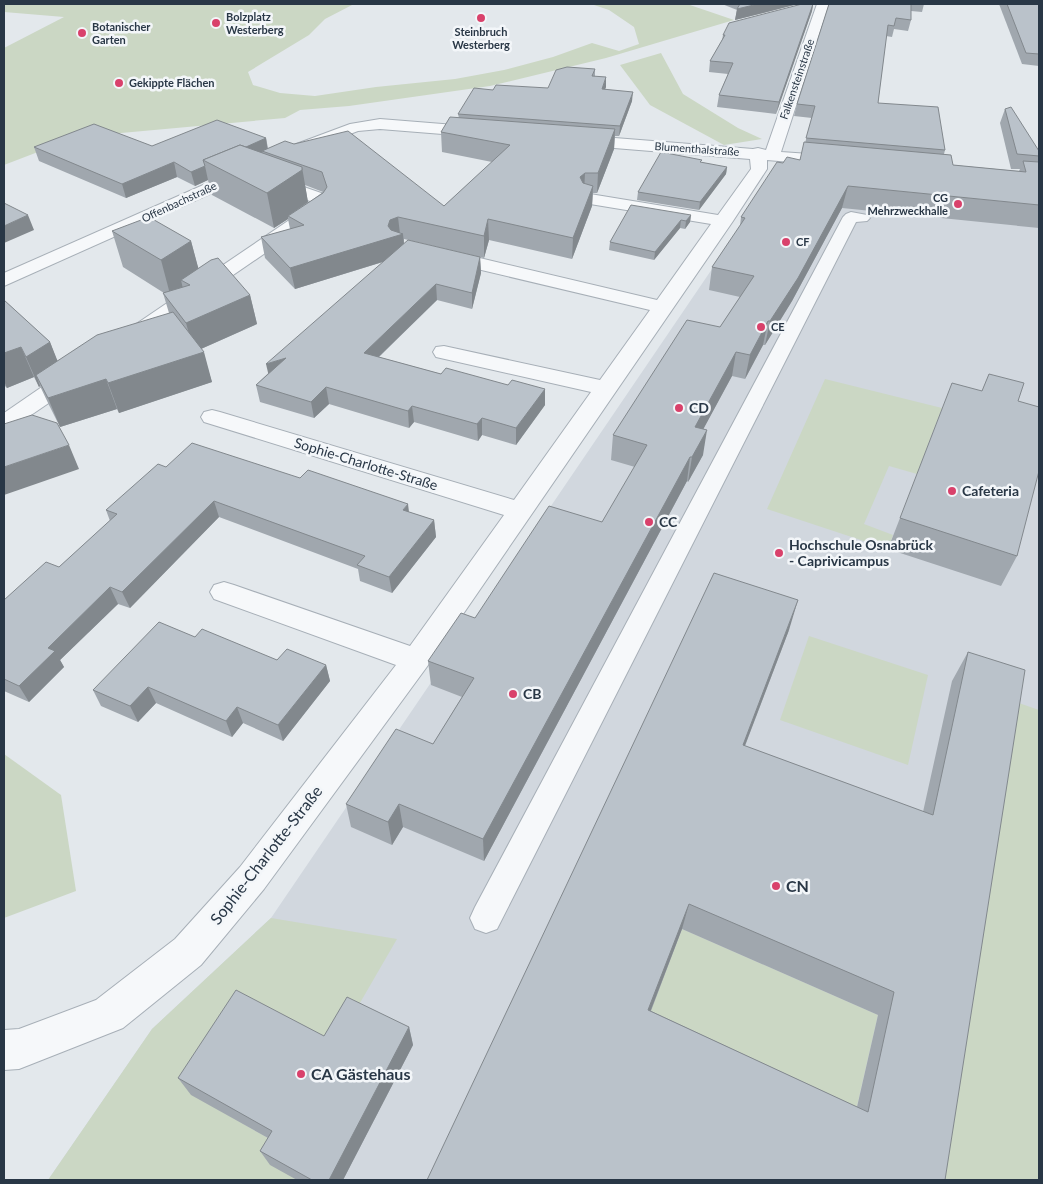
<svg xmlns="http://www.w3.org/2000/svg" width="1043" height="1184" viewBox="0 0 1043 1184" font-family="Lato,sans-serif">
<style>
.built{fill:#d1d7de}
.green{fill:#cbd7c4}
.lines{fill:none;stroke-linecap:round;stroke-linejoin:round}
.pedestrian-casing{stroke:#a7afb7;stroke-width:2}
.minor-casing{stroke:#a7afb7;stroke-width:2}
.pedestrian{fill:#f6f8fa;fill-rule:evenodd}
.minor{fill:#f6f8fa;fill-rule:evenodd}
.wall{fill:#a0a7ae;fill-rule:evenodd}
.shaded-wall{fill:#82888d}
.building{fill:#bac2ca;stroke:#82888d;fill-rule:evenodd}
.poi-dot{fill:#d9416b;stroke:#f3f6f9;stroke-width:2}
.labels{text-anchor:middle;stroke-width:5;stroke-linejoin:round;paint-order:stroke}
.far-poi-label{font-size:11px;font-weight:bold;fill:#293746;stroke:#f3f6f9;text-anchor:start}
.far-street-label{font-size:11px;fill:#293746;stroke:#f3f6f9}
.poi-label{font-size:14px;font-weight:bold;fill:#293746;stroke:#f3f6f9;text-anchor:start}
.street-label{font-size:14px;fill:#293746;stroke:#f3f6f9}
.near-street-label{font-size:16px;fill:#293746;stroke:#f3f6f9}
.near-poi-label{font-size:16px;font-weight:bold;fill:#293746;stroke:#f3f6f9;text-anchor:start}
</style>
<rect width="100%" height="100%" fill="#e3e8ec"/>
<polygon class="built" points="782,166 1039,187 1039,1180 48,1180 152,1029 271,918"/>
<g class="green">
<polygon points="4,4 354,4 325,19 309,35 248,72 253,85 280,93 315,96 376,87 455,79 504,70 553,57 592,43 619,51 639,44 634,27 609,10 591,4 687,4 734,20 606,58 490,86 349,106 300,110 285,118 77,137 4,165 4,48 64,17 4,12"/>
<polygon points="661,53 683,94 738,128 762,139 724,145 650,105 620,65"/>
<polygon points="825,379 942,408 917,474 889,466 864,524 893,535 888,549 767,509"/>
<polygon points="809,636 928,675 908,765 780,720"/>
<polygon points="1007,699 1039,710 1039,1180 927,1180"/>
<polygon points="4,754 61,795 76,891 4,918"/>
<polygon points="271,918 397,939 331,1053 191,1094 282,1146 297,1180 48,1180 152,1029"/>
<polygon points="682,929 878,1015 851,1132 642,1033"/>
</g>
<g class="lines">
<g class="pedestrian-casing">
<polygon id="pedestrian" points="851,212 867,215 870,218 867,221 856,222 497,929 486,933 475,929 470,918 475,907 843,217 846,214"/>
</g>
<g class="minor-casing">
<g id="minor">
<polygon points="817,4 829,4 781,152 838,156 844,158 846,161 844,164 838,166 767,160 767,169 733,221 426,668 264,889 201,965 123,1028 19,1069 4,1070 4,1030 19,1029 96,1000 175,939 240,867 396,665 214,599 210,592 214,585 224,582 234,585 410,646 504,515 204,422 201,417 204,412 212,410 220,412 514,500 591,392 436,357 433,352 436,347 444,346 600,380 650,310 439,260 437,256 439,252 446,250 657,300 711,224 590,204 584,203 581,199 584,195 590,194 718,215 751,169 750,159 577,145 571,143 569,140 571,137 577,135 753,149 758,148 766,150"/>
<polygon points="380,119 480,127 485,129 488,132 485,135 480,137 380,129 358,131 297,154 291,152 289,149 291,146 350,124"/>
<polygon points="244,167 250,168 252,172 250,176 4,286 4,273"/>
<polygon points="272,176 324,194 328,208 325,212 137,341 130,343 123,341 120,337 123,333 310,206 310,201 266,185 264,181 266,177"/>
<polygon points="76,367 84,369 87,374 84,379 12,428 4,430 4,413 68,369"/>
</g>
</g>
<use href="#pedestrian" class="pedestrian"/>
<use href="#minor" class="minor"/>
</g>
<g class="wall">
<polygon points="722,4 798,4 735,20 737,10"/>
<polygon points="802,4 813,4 812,11 776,114 717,107 719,95 728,74 709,72 710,61 722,40 723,35"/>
<polygon points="829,4 924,4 922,12 911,11 911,20 908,31 894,29 892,37 886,36 878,103 945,150 944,154 953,165 1019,171 1020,169 1011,169 1000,123 1005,109 1039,151 1039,228 842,208 792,301 765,345 763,345 745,379 732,376 703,429 703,455 688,482 687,481 484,861 403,827 392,845 351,827 346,804 433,744 462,697 431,685 428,661 475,618 602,522 635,467 611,460 613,435 720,327 740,297 709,290 712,267 740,226 741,217 783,163 800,160 805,143 812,118 794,116 797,104"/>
<polygon points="999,4 1039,4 1039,66 1022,64"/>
<path d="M595,69V77L606,87L605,89L632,101L619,136H615L614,149L597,193H593L592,206L572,259L489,240L484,258L404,239V244L480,257L481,273L472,309L437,300L379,357L441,374L508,385L545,389V405L516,445L482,435L478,441L414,422L409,428L329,404L314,418L260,402L256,385L383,262L295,289L265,258L261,237L290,229L288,219L274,228L212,195L208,180L195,186L177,177L126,198L39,161L34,147L152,146L266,138L268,148L444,206L492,162L442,152L441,132L459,118L458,114L493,90L548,88ZM305,185L323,192L308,203Z"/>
<polygon points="727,167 726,174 699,210 637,200 638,192"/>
<polygon points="691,215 690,222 685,229 680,228 654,260 609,250 610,242"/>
<polygon points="112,231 191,241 198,268 250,295 257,324 201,349 212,382 119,413 117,409 60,427 49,405 40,386 39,387 34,377 7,388 4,385 4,300 50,342 57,361 169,313 163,293 164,293 123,267"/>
<polygon points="989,374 1018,401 1017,556 1001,586 888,549 900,518 982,391"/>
<polygon points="166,467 300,478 409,512 434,520 436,537 392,593 360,581 358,569 219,517 130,608 118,604 60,660 64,667 29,702 4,691 4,600 59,567 110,521 106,510"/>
<path d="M789,630L745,746L923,812L952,681L968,652L945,1180H427ZM682,929L878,1015L857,1107L651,1011Z"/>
<polygon points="195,637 277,660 326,665 330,681 283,741 243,723 232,737 156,703 138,722 101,706 93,690"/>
<polygon points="409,1027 413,1045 343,1180 297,1180 270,1165 260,1151 268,1138 191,1095 178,1078 324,1036"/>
</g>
<g class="shaded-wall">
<polygon points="758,4 798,4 735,20 737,9"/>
<polygon points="813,4 812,11 776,114 779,102"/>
<polygon points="606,77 606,87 601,99 602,89"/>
<polygon points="633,92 632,101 619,136 620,126"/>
<polygon points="615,129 614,149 597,193 598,173"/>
<polygon points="266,138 268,153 262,151 263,155 209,163"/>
<polygon points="174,162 177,177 126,198 122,184"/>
<polygon points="205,166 208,180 195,186 191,172"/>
<polygon points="302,167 308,202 288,216 288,219 274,228 267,193"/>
<polygon points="727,167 726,174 699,210 700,202"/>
<polygon points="585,173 584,193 580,177"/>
<polygon points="593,186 592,206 572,259 573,238"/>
<polygon points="848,186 842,208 792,301 765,345 770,321"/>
<polygon points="28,215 34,230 4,243 4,226"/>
<polygon points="691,215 690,222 685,229 686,221"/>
<polygon points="398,217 400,234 403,234 405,255 295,289 290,268 388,226 390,220"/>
<polygon points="488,219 489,240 484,258 484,236"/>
<polygon points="681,220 680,228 654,260 655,252"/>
<polygon points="191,241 201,278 181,280 183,289 171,298 161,260"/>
<polygon points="480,257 481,273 472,309 472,293"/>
<polygon points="436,284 437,300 366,369 364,353"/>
<polygon points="250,295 257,324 194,352 186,323"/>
<polygon points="768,321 763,345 745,379 750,355"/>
<polygon points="50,342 62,372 36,375 40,386 39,387 26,357"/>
<polygon points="21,347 34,377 7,388 4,381 4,353"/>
<polygon points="204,352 212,382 119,413 108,383"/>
<polygon points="736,352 732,376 691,452 695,427"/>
<polygon points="286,358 270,381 266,364"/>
<polygon points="106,379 117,409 60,427 48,398"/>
<polygon points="326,387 329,404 314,418 311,402"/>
<polygon points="545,389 545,405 516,445 516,428"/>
<polygon points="412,406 414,422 409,428 408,411"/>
<polygon points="482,418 482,435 478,441 477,424"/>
<polygon points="707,430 703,455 688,482 692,457"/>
<polygon points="69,445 79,469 4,495 4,467"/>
<polygon points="690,457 687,481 484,861 483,839"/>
<polygon points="214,501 219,517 130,608 122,592"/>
<polygon points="408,504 410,520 403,510"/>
<polygon points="434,520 436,537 392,593 389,577"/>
<polygon points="110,587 118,604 60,660 64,667 29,702 19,686 48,648"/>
<polygon points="798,600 789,630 734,774 743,745"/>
<polygon points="326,665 330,681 283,741 278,725"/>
<polygon points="148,687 156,703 138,722 130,706"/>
<polygon points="237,707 243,723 232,737 226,721"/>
<polygon points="399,804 403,827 392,845 388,822"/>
<polygon points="689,904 682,929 642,1033 648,1010"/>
<polygon points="409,1027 413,1045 343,1180 329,1180"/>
</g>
<g class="building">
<polygon points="740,4 758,4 737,9"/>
<polygon points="802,4 813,4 779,102 719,95 733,63 710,61 725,35 723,35 729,23"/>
<polygon points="829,4 911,4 911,20 896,18 894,26 888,25 878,103 938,107 945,150 806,138 815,106 797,104"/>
<polygon points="1007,4 1039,4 1039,54 1026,53"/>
<polygon points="567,67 595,69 592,76 606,77 602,89 633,92 620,126 458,114 474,88 493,90 496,85 548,88 556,70"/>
<polygon points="1011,107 1039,151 1039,156 1017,154 1005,109"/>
<polygon points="450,117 615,129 598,173 585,173 580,177 583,183 593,186 573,238 488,219 484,236 398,217 390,220 388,226 391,230 403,234 290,268 261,237 304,225 288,216 323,193 327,187 322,172 262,151 285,141 294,144 348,131 444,206 510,145 441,132"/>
<polygon points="217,120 266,138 246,147 240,145 203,160 205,166 191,172 174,162 122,184 34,147 94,124 152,146"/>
<polygon points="804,142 951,155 953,165 1026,172 1023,161 1039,162 1039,205 848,186 798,278 770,321 768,321 750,355 736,352 695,427 707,430 692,457 690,457 483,839 399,804 388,822 346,804 396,729 433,744 474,678 428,661 461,613 475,618 549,506 602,522 647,445 613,435 687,320 720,327 754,276 712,267 745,218 741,217 777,162 783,163 787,157 800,160"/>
<polygon points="240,145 302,167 302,170 267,193 203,160"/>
<polygon points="661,152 702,160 700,162 727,167 700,202 638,192"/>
<polygon points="4,203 28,215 4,226"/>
<polygon points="631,205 691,215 686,221 681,220 655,252 610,242"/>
<polygon points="149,217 191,241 161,260 112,231"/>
<polygon points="408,240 480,257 472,293 436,284 364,353 441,374 446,368 508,385 512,380 545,389 516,428 482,418 477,424 412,406 408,411 326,387 311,402 256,385 286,358 266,364"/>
<polygon points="218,258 250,295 186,323 163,293 190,285 181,280 211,260"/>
<polygon points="4,300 50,342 26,357 21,347 4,353"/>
<polygon points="173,312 204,352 108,383 106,379 48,398 36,375 97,335"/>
<polygon points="989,374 1024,383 1018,401 1039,407 1039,471 1017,556 900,518 952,383 982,391"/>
<polygon points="32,415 57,423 69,445 4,467 4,424"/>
<polygon points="192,443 300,478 308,470 408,504 403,510 434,520 389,577 357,565 365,556 214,501 122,592 110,587 48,648 55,651 19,686 4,679 4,600 46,562 59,567 117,514 106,510 158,464 166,467"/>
<path d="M714,573L798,600L743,745L933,815L968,652L1025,670L945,1180H427ZM689,904L894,992L868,1112L648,1010Z"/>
<polygon points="159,622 195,637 202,629 277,660 287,649 326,665 278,725 237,707 226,721 148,687 130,706 93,690"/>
<polygon points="236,990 324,1036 347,997 409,1027 329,1180 312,1180 260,1151 272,1131 178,1078"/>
</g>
<g class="poi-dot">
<circle cx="481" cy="18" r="5"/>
<circle cx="216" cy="23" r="5"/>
<circle cx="82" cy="33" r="5"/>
<circle cx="119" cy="83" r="5"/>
<circle cx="958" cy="204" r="5"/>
<circle cx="786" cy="242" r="5"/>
<circle cx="761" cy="327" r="5"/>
<circle cx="679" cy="408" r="5"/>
<circle cx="952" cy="491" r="5"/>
<circle cx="649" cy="522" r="5"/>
<circle cx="779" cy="553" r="5"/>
<circle cx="513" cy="694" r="5"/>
<circle cx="776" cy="886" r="5"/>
<circle cx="301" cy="1074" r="5"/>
</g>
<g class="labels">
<g class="far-poi-label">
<text x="226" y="21">Bolzplatz<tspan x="226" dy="13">Westerberg</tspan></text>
<text x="92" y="31">Botanischer<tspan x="92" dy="13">Garten</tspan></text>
<text x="481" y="36" text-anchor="middle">Steinbruch<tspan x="481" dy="13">Westerberg</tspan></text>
<text x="129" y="87">Gekippte Flächen</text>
<text x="948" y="202" text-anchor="end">CG<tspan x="948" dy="13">Mehrzweckhalle</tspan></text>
<text x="796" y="246">CF</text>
<text x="771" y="331">CE</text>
</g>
<g class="far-street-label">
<text transform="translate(797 79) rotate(-71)" y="4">Falkensteinstraße</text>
<text transform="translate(697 149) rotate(4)" y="4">Blumenthalstraße</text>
<text transform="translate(179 202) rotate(-25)" y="4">Offenbachstraße</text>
</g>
<g class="poi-label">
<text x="689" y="413">CD</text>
<text x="962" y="496">Cafeteria</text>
<text x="659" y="527">CC</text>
<text x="789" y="550">Hochschule Osnabrück<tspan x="789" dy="16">- Caprivicampus</tspan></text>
<text x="523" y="699">CB</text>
</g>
<g class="street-label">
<text transform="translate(366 464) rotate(17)" y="5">Sophie-Charlotte-Straße</text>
</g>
<g class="near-street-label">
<text transform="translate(266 855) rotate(-52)" y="6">Sophie-Charlotte-Straße</text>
</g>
<g class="near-poi-label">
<text x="786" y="892">CN</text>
<text x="311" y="1080">CA Gästehaus</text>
</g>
</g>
<rect width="1043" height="1184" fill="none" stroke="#293746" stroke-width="10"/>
</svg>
